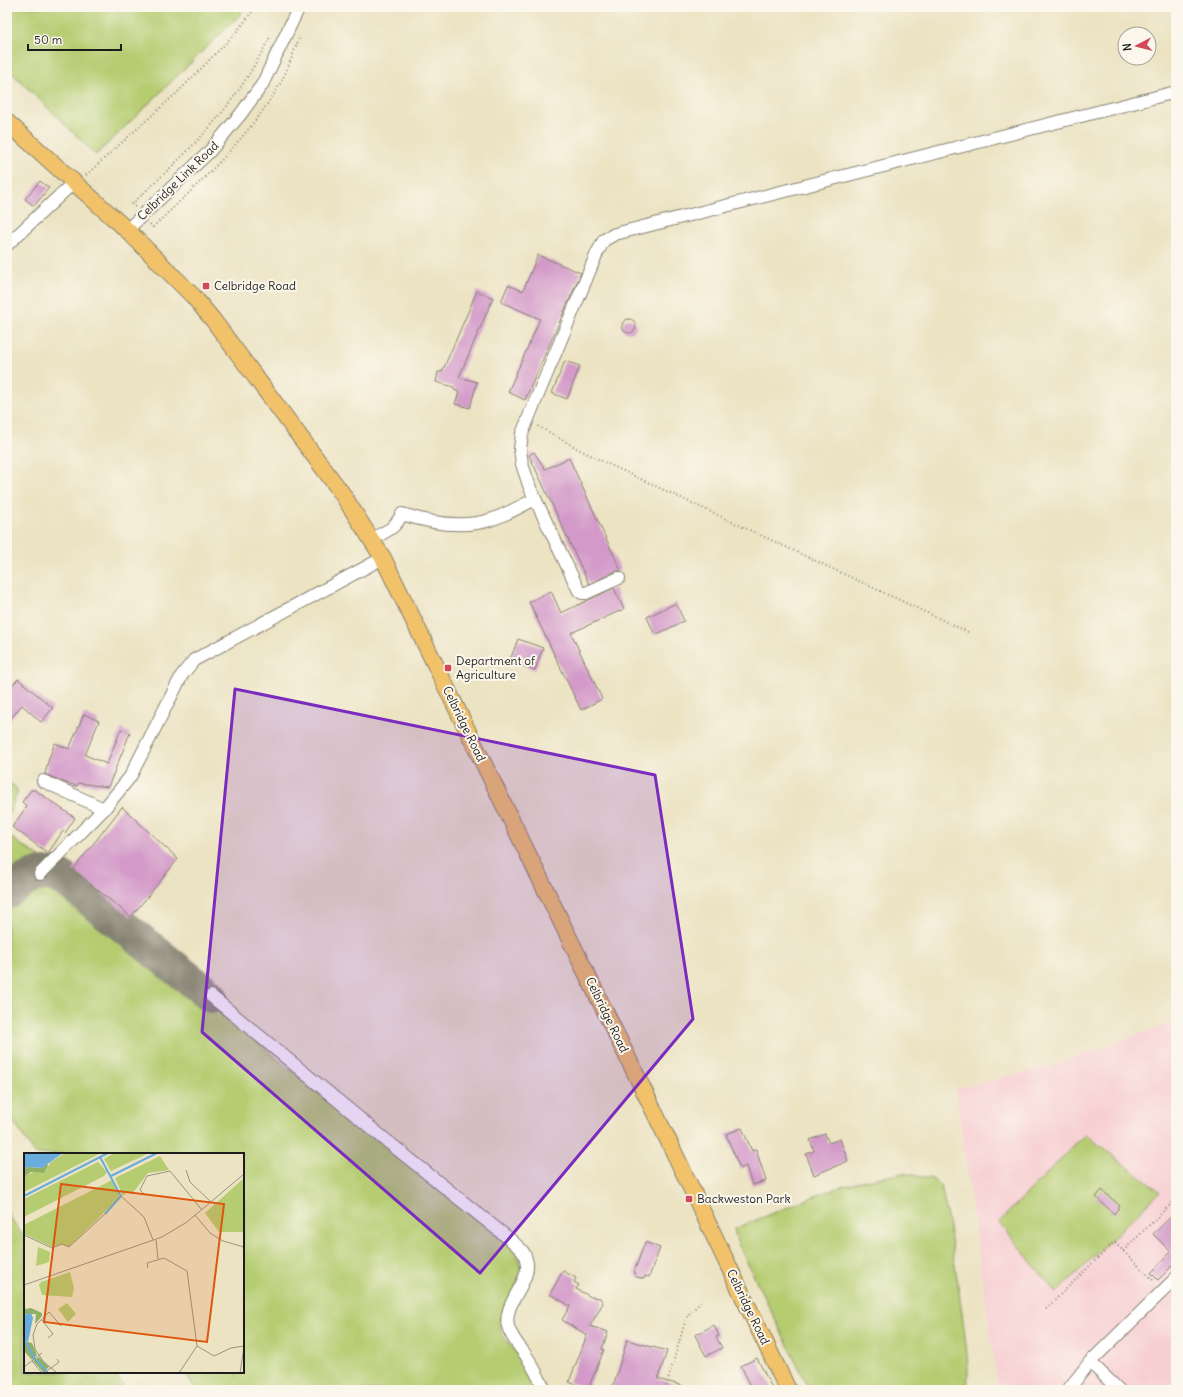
<svg xmlns="http://www.w3.org/2000/svg" width="1183" height="1397" viewBox="0 0 1183 1397" font-family="Delius,sans-serif">
<style>
.built{fill:#f7cfd3}
.green{fill:#b5cc71;stroke:#687446}
.lines{fill:none;stroke-linecap:round;stroke-linejoin:round}
.taxiway{stroke:#848070;stroke-width:34}
.building{fill:#d39ac9}
.minor-casing{stroke:#848070;stroke-width:14}
.major-casing{stroke:#848070;stroke-width:18}
.path{stroke:#848070;stroke-width:2;stroke-dasharray:1 3;stroke-linecap:butt}
.minor{stroke:#fff;stroke-width:12}
.major{stroke:#f2c26a;stroke-width:16}
.marked{fill:#7b2cbf;fill-opacity:0.2;stroke:#7b2cbf;stroke-width:3;stroke-linejoin:round}
.poi-dot{fill:#d1495b;stroke:#fbf7ec;stroke-width:1.5}
.labels{text-anchor:middle;stroke-width:4;stroke-linejoin:round;paint-order:stroke}
.street-label{font-size:12px;fill:#1c1c1c;stroke:#fbf7ec}
.poi-label{font-size:12px;fill:#1c1c1c;stroke:#fbf7ec;text-anchor:start}
.inset-river{fill:none;stroke:#68adde;stroke-width:2}
.inset-road{fill:none;stroke:#999380;stroke-width:1}
.view{fill:#de560d;fill-opacity:0.15;stroke:#de560d;stroke-width:2}
.inset-edge{fill:none;stroke:#1c1c1c;stroke-width:2}
</style>
<rect width="100%" height="100%" fill="#fbf7ec"/>
<filter id="ink" filterUnits="userSpaceOnUse"><feTurbulence type="fractalNoise" baseFrequency=".025" numOctaves="2"/><feDisplacementMap in="SourceGraphic" scale="8" xChannelSelector="R" yChannelSelector="G"/><feConvolveMatrix kernelMatrix="1 2 1 2 8 2 1 2 1" color-interpolation-filters="sRGB"/></filter>
<filter id="wash" filterUnits="userSpaceOnUse"><feTurbulence type="fractalNoise" baseFrequency=".012" numOctaves="4" result="noise"/><feDisplacementMap in="SourceGraphic" scale="16" xChannelSelector="R" yChannelSelector="G"/><feGaussianBlur stdDeviation="0.9" result="paint"/><feColorMatrix in="noise" values="0 0 0 0 0 0 0 0 0 0 0 0 0 0 0 0 0 1.4 0 .05"/><feComposite in="paint" operator="in"/></filter>
<g filter="url(#wash)">
<rect width="100%" height="100%" fill="#ece3c3"/>
<polygon class="built" points="1176,1021 1176,1390 998,1390 966,1166 956,1089 1052,1066"/>
<g class="green">
<polygon points="7,7 242,7 241,14 96,155 7,68"/>
<polygon points="7,782 14,786 18,791 7,819"/>
<polygon points="7,835 41,858 33,869 7,885"/>
<path d="M31,888H42L65,899L167,983L178,975L276,1058L515,1250C527,1274 515,1286 505,1307C502,1313 499,1318 500,1325C501,1341 519,1352 527,1365C532,1373 535,1382 539,1390H196L184,1372H243V1154H35L7,1112V900L21,891Z"/>
<polygon points="1085,1134 1160,1192 1056,1293 999,1222"/>
<path d="M903,1173L932,1179L941,1185C950,1228 956,1270 962,1313C965,1339 970,1364 967,1390H810L737,1242L734,1229L830,1190L861,1181Z"/>
<polygon points="7,1212 25,1239 25,1372 113,1372 126,1390 7,1390"/>
</g>
<g class="lines">
<path class="taxiway" d="M7,892C25,880 37,869 60,876L211,996"/>
</g>
<g id="blocks">
<g class="building">
<polygon points="40,181 49,188 34,206 25,199"/>
<polygon points="538,255 581,273 525,400 508,392 540,319 501,302 508,285 523,291"/>
<polygon points="477,291 493,298 459,377 477,382 470,408 455,404 459,392 454,390 454,387 436,382 438,372 442,372"/>
<circle cx="629" cy="326" r="7"/>
<polygon points="565,361 580,366 567,399 552,393"/>
<polygon points="534,452 545,469 569,458 621,571 616,571 589,584 529,455"/>
<polygon points="614,588 624,609 571,633 602,699 581,710 529,602 551,591 561,613"/>
<polygon points="676,603 684,621 655,635 647,617"/>
<polygon points="518,639 543,648 535,670 510,660"/>
<polygon points="18,679 53,708 41,722 22,705 7,723 7,691"/>
<polygon points="84,714 99,721 85,755 107,764 121,729 130,733 108,787 78,783 77,786 66,783 45,774 49,758 55,743 69,749"/>
<polygon points="31,790 35,790 75,818 65,833 63,831 48,853 12,827 27,806 22,802"/>
<polygon points="122,807 178,859 131,917 73,870"/>
<polygon points="742,1128 752,1151 756,1149 766,1181 752,1185 746,1166 740,1169 726,1134"/>
<polygon points="825,1134 829,1143 840,1139 848,1161 814,1175 806,1154 814,1151 810,1140"/>
<polygon points="1102,1190 1120,1206 1114,1214 1096,1197"/>
<polygon points="1176,1212 1176,1262 1158,1280 1151,1273 1171,1252 1153,1234"/>
<polygon points="645,1242 660,1248 649,1277 645,1276 644,1279 634,1276 636,1273 634,1272"/>
<polygon points="563,1271 576,1278 574,1282 579,1285 576,1289 591,1297 600,1298 603,1303 590,1326 608,1332 602,1349 604,1350 588,1389 569,1382 587,1335 562,1320 570,1306 550,1294"/>
<polygon points="714,1325 719,1336 716,1337 722,1348 706,1356 695,1335"/>
<polygon points="627,1340 667,1351 658,1379 687,1387 686,1390 612,1390"/>
<polygon points="757,1358 773,1390 753,1390 741,1366"/>
</g>
</g>
</g>
<g filter="url(#ink)">
<use href="#blocks" fill-opacity="0" stroke="#848070" stroke-width="1"/>
<g class="lines">
<g class="minor-casing">
<g id="minor">
<polyline points="127,230 209,152 240,115 262,85 299,7"/>
<polyline points="7,245 75,181"/>
<path d="M372,539C386,531 395,529 402,514C430,523 461,529 490,520C506,515 521,506 535,499"/>
<polyline points="619,578 586,593 582,593 579,591 530,488 522,464 520,449 522,434 530,414 597,253 604,240 615,234 1176,92"/>
<polyline points="43,781 104,809"/>
<polyline points="40,874 104,809 130,777 182,675 194,660 383,558"/>
<path d="M211,996L387,1141L512,1241C516,1245 520,1248 523,1252C539,1279 502,1299 508,1326C511,1339 523,1350 529,1360C535,1370 540,1380 545,1390"/>
<polyline points="1068,1390 1090,1362"/>
<polyline points="1119,1390 1090,1362 1176,1278"/>
</g>
</g>
<g class="major-casing">
<polyline id="major" points="7,122 127,230 193,296 213,320 341,492 383,558 669,1142 788,1390"/>
</g>
<g class="path">
<polyline points="86,175 179,91 230,39 243,24 252,12 254,7"/>
<path d="M135,207L132,204C164,174 197,144 224,110C242,87 257,62 270,37"/>
<path d="M150,224L153,227C199,183 247,140 280,84C288,69 294,51 300,36"/>
<polyline points="538,426 578,449 602,461 970,633"/>
<polyline points="1123,1251 1176,1199"/>
<polyline points="1046,1309 1113,1243 1115,1243 1155,1282"/>
<polyline points="665,1390 685,1322 688,1315 702,1301"/>
</g>
<use href="#minor" class="minor"/>
<use href="#major" class="major"/>
</g>
</g>
<path class="marked" d="M235,689L655,775L693,1019L480,1273L202,1032Z"/>
<g class="poi-dot">
<rect x="202" y="282" width="8" height="8" rx="2"/>
<rect x="444" y="664" width="8" height="8" rx="2"/>
<rect x="685" y="1195" width="8" height="8" rx="2"/>
</g>
<g class="labels">
<g class="street-label">
<text transform="translate(178 181) rotate(-44)" y="4">Celbridge Link Road</text>
<text transform="translate(464 724) rotate(64)" y="4">Celbridge Road</text>
<text transform="translate(607 1015) rotate(64)" y="4">Celbridge Road</text>
<text transform="translate(748 1307) rotate(64)" y="4">Celbridge Road</text>
</g>
<g class="poi-label">
<text x="214" y="290">Celbridge Road</text>
<text x="456" y="665">Department of<tspan x="456" dy="14">Agriculture</tspan></text>
<text x="697" y="1203">Backweston Park</text>
</g>
</g>
<g transform="translate(24 1153)">
<rect width="220" height="220" fill="#ece3c3"/>
<path d="M41,0H77L0,39L1,23L10,19L20,20L27,9ZM90,0H125L87,18L80,6ZM136,3L145,17L124,20L108,41L103,39L99,43L91,25ZM74,9L83,19L80,23L0,64V46ZM220,25V79H195L181,60ZM88,27L96,41L94,46L45,94L39,91L28,94L0,81V72ZM14,94L26,99L25,109L12,113ZM46,119L50,135L48,144L18,142L15,132L17,129ZM43,150L52,161L44,169L34,156Z" fill="#b5cc71"/>
<path d="M23,10L24,13L20,20L7,19L0,24V17L4,14L18,15ZM7,155L18,160V163L11,171L12,161H0V156ZM0,188L8,190L13,202L8,207L0,198ZM15,204L25,214L19,219L9,208Z" fill="#90b063"/>
<path d="M0,0H39L18,15L4,14L0,17ZM7,160L9,165L4,189L0,187V162Z" fill="#68adde"/>
<path class="inset-river" d="M76,4L97,43L81,61M87,23L133,0M0,43L84,0M2,189L10,205L24,220"/>
<path class="inset-road" d="M162,17L166,29L187,49M121,42L116,37L123,23L146,18L178,57M97,43L120,64L129,87M171,62L186,80L199,88L220,94M0,82L28,95L38,91L45,94L81,61M132,87L134,106M124,115L123,110L140,105L163,118L173,193M0,132L138,84L163,69L220,21M17,166L29,181L24,185M33,206L35,209L27,215L19,208L11,196L9,182L13,171L25,159L37,173M8,208L18,220L27,215L33,220M0,214L18,200M155,220L173,193L190,203L207,195L220,193M216,220L220,194"/>
<path class="view" d="M37,31L200,51L183,189L20,169Z"/>
<rect width="220" height="220" class="inset-edge"/>
</g>
<rect width="1183" height="1397" fill="none" stroke="#fbf7ec" stroke-width="24"/>
<g transform="translate(1137 46) rotate(263)"><circle r="19" fill="#fbf7ec" stroke="#a29f99"/>
<path d="M0-3L7 15L0 10L-7 15Z" fill="#d1495b"/>
<text y="-6" font-size="11" font-weight="bold" text-anchor="middle" fill="#1c1c1c">N</text>
</g>
<path d="M28 44v6h93v-6" fill="none" stroke="#1c1c1c" stroke-width="2"/>
<text x="34" y="44" font-size="12" fill="#1c1c1c" stroke="#fbf7ec" stroke-width="3" paint-order="stroke">50 m</text>
</svg>
